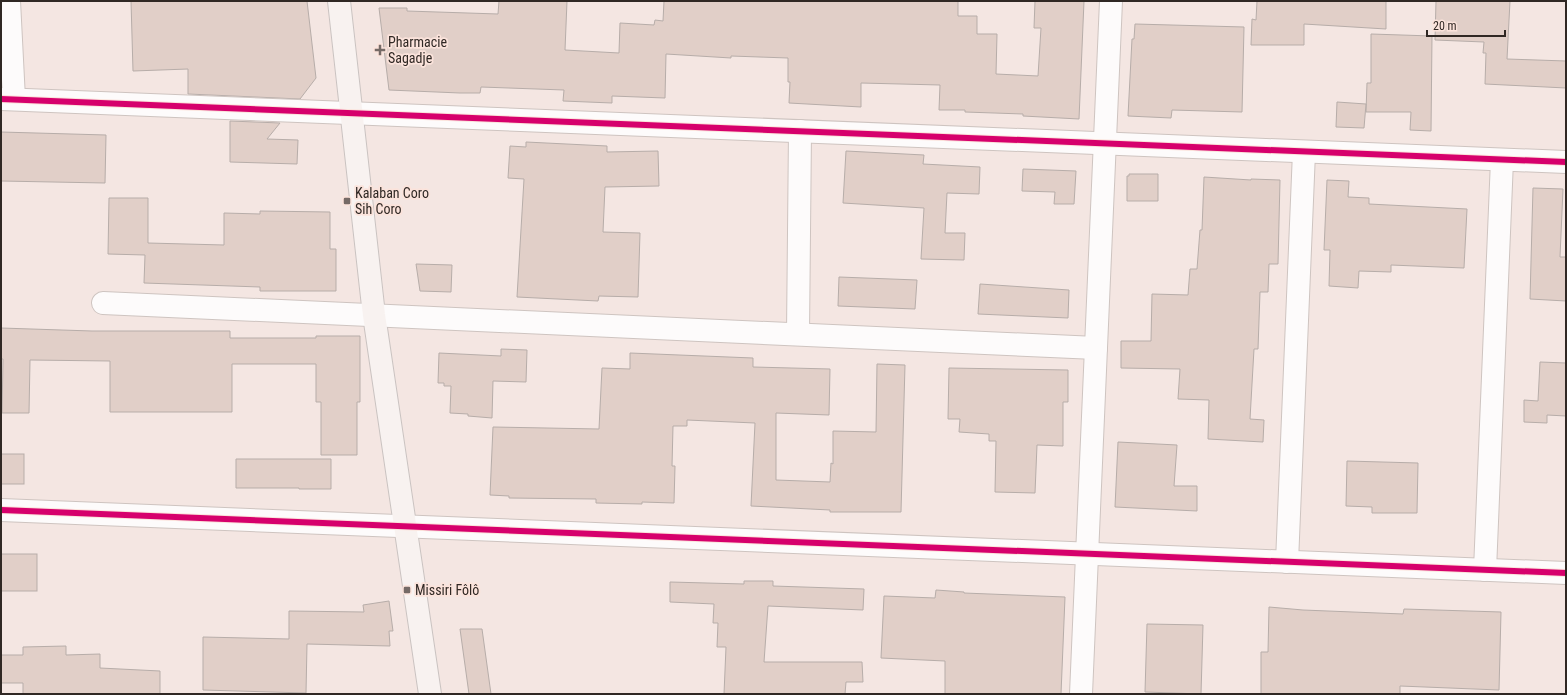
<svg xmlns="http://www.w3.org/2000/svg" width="1567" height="695" viewBox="0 0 1567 695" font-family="'Roboto Condensed',sans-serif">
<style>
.building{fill:#e1cfc8;stroke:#b7ada9}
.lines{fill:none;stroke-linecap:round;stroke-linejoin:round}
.minor-casing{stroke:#cec4c0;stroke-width:24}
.major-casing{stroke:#cac3c1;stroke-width:24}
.minor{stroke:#fdfbfb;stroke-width:22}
.major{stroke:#f8f2f0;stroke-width:22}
.cycleway-casing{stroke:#fbe3db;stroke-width:8}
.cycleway{stroke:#d6006c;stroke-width:6}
.poi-dot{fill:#756a66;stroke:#fbe3db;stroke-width:1.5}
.labels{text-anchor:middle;stroke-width:3.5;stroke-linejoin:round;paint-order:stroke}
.poi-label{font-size:14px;fill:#302824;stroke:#fbe3db;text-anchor:start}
</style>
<rect width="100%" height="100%" fill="#f4e6e2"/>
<g class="building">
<polygon points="131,1 307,1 316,78 300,99 188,94 188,69 133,71"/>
<polygon points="499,1 567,1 565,50 619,53 620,23 654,25 655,20 663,21 664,1 958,1 958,16 977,16 977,34 997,34 996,74 1038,76 1041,28 1034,28 1035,1 1084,1 1079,119 1023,116 1023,114 965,112 965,110 939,110 940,85 861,83 861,107 789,103 790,82 788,82 788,58 731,56 731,58 666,54 665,98 612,96 612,103 563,101 564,90 481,87 480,93 460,93 389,90 379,8 407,8 407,11 498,14"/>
<polygon points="1257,1 1386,1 1386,29 1304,24 1304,45 1251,45 1252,19 1256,20"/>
<polygon points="1436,1 1510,1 1507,59 1566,61 1566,88 1485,84 1486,53 1483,53 1484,42 1435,40"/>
<polygon points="1135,24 1244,27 1242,112 1172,110 1171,118 1128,116 1132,39 1134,39"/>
<polygon points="1371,34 1432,36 1431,131 1410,130 1411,112 1366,112 1367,83 1371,83"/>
<polygon points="1337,102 1366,104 1364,128 1336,127"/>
<polygon points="230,121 280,123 267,139 298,140 297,164 230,162"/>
<polygon points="1,132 106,135 105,183 1,181"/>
<polygon points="526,142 607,146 607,152 658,151 659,186 605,187 603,232 640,233 638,297 599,296 598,301 517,297 524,179 508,178 510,146 526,147"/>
<polygon points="846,151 924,155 923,164 980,167 979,194 947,193 945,233 965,233 964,260 921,259 924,208 843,203"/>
<polygon points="1023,169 1076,171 1074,204 1054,204 1055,192 1022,191"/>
<polygon points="1129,174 1158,174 1158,201 1127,201 1127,176 1129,176"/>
<polygon points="1204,177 1251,180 1251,179 1280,180 1278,264 1269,264 1268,292 1260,292 1258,349 1254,349 1250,419 1264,420 1263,442 1208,439 1209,400 1178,399 1180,369 1121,368 1121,341 1151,341 1152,294 1188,295 1190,269 1197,269 1200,230 1202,230"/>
<polygon points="1327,180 1349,181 1348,197 1369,198 1369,204 1467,209 1464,268 1391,265 1391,272 1359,271 1358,288 1329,286 1330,250 1324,250"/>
<polygon points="1533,188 1563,189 1560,257 1566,257 1566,301 1530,299"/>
<polygon points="109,198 148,198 148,243 224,245 224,213 260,214 260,211 330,212 330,249 336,249 336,291 260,291 260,287 144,283 145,255 108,254"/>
<polygon points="416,264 452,265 451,292 420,291"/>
<polygon points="839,277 917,280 915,309 838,306"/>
<polygon points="980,284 1069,290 1068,318 978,314"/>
<polygon points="1,328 92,331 230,331 230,338 316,338 316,336 360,336 360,402 357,402 357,455 321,455 321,402 316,402 316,364 232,364 232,412 110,412 110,361 30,360 29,413 2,413 3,359 1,359"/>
<polygon points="501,349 527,350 526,382 493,381 492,418 468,416 468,414 450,413 451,386 444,386 444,383 438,383 439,353 501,356"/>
<polygon points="630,353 753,358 753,367 830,369 829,415 776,413 776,480 830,482 831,463 833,464 833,431 876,432 877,364 905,365 901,512 830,512 830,510 751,506 755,423 687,420 687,426 673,426 672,466 675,466 674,503 642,502 642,504 596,503 596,499 509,498 509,496 490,495 493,427 599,429 602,368 630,369"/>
<polygon points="1540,362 1566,363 1566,416 1547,415 1547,423 1524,422 1524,400 1538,401"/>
<polygon points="949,368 1068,370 1068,402 1063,402 1063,446 1037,445 1035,493 995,492 996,441 989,441 989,434 959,432 960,419 948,419"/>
<polygon points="1118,442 1177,445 1174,486 1197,486 1197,511 1115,507"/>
<rect x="1" y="454" width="23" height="30"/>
<polygon points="236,459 331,459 331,489 299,489 299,488 236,488"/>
<polygon points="1347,461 1418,463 1417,513 1372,513 1372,507 1346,506"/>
<rect x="1" y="554" width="36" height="37"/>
<polygon points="744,581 773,581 773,586 864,589 863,610 768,606 764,662 862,662 863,682 846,682 845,694 724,694 726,647 717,647 718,623 713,623 714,604 670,602 670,582 744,584"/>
<polygon points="936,590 964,592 964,593 1065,597 1061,694 945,694 945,661 881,658 884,596 935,598"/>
<polygon points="389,601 393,631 389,631 390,646 307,644 306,693 203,690 203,637 289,639 289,611 364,612 363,605"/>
<polygon points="1269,607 1303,610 1403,614 1404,609 1501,612 1499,690 1400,686 1400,694 1261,694 1261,652 1268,652"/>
<polygon points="1147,624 1203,625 1201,694 1145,692"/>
<polygon points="460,629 482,629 491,694 469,694"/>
<polygon points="66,646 66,655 100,654 100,668 160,671 160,694 23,694 23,683 1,683 1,655 23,655 23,647"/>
</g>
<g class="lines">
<g class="minor-casing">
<g id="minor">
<polyline points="9,1 14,99"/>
<polyline points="1,99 1566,162"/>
<polyline points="103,303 1096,348"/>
<polyline points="798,334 800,131"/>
<polyline points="1,510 1566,573"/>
<polyline points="1287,562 1304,152"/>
<polyline points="1485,570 1502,160"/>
<polyline points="1081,694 1111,1"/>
</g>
</g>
<g class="major-casing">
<polyline id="major" points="339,1 374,315 430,694"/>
</g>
<use href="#minor" class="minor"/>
<use href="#major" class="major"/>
<g class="cycleway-casing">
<g id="cycleway">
<polyline points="1,99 1566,162"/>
<polyline points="1,510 1566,573"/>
</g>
</g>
<use href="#cycleway" class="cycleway"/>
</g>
<g class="poi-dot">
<path d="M378 44h4v4h4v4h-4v4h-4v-4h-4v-4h4z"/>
<rect x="343" y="197" width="8" height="8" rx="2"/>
<rect x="403" y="586" width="8" height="8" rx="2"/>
</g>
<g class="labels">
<g class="poi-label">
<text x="388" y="47">Pharmacie<tspan x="388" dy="16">Sagadje</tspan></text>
<text x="355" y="198">Kalaban Coro<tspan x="355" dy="16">Sih Coro</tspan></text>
<text x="415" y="595">Missiri Fôlô</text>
</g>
</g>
<rect width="1567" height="695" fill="none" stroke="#302824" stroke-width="4"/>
<path d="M1427 30v6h78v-6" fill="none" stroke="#302824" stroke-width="2"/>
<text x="1433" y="30" font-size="12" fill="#302824" stroke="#fbe3db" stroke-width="3" paint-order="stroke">20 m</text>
</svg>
